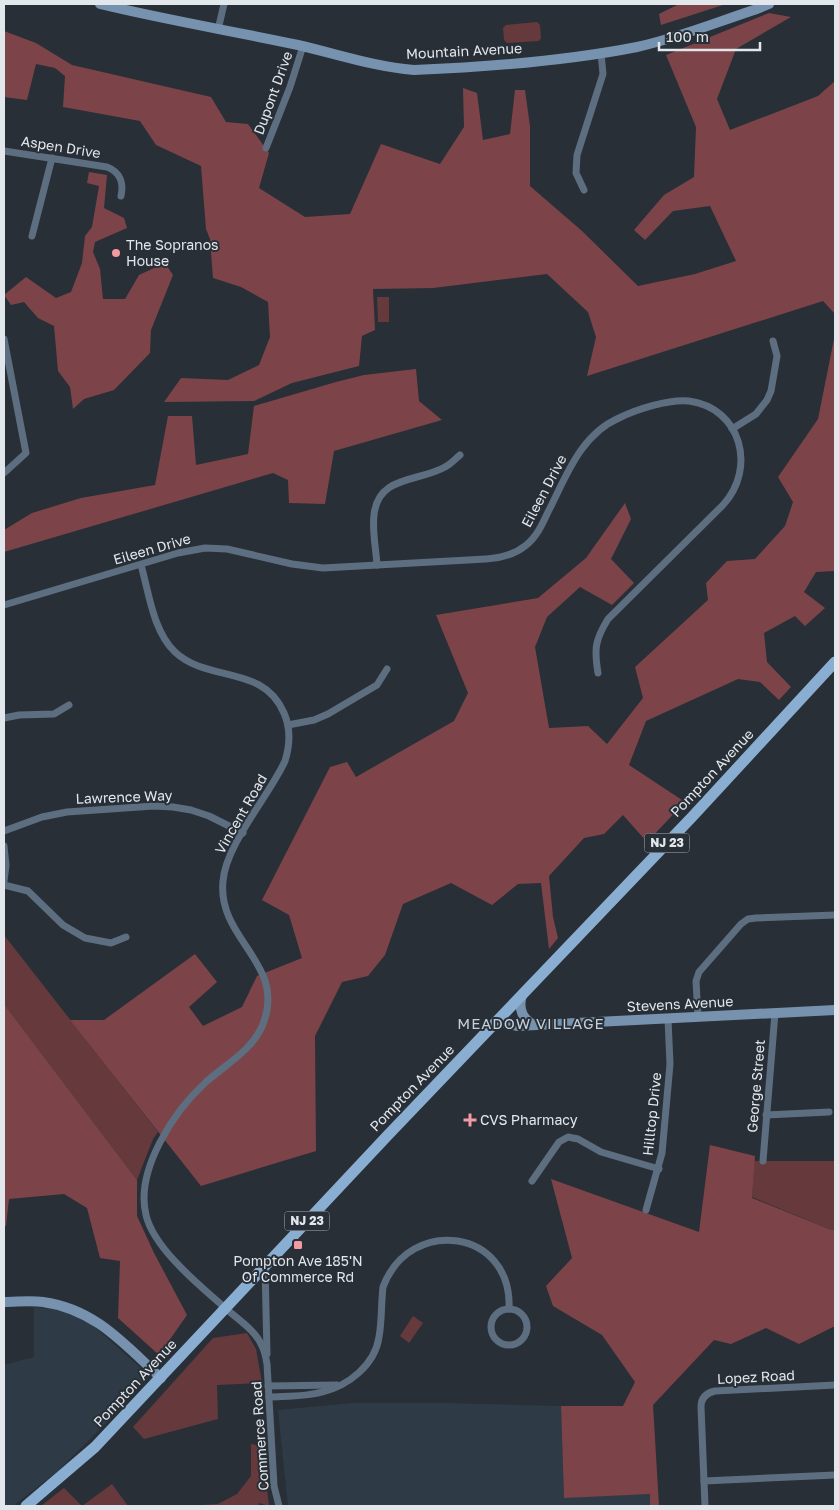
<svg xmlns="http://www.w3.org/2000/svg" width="839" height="1510" viewBox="0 0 839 1510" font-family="'Golos Text',sans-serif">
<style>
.built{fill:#2e3b46}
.green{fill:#66393d}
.forest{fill:#7c4449}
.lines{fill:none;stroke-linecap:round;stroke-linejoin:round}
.street{stroke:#5d6e80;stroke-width:7}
.secondary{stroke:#7692ae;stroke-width:10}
.primary{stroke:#89aed1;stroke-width:11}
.poi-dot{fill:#f49aa1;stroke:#282f37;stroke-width:2}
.labels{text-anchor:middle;stroke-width:4;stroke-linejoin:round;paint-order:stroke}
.shield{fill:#282f37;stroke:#aab0b6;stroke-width:1}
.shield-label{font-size:12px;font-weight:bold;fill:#e2e7ec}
.street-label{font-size:14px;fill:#e2e7ec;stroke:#282f37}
.poi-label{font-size:14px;fill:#e2e7ec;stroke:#282f37;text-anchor:start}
.neighbourhood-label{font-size:15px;letter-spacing:1px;fill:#c5cfd9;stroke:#282f37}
</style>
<rect width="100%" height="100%" fill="#282f37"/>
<g class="built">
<polygon points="34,1307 64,1311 81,1318 96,1328 143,1370 145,1379 106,1423 58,1471 13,1506 4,1506 4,1365 34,1357"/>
<polygon points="353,1403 445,1403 561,1406 564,1497 651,1494 650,1506 288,1506 278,1410"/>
</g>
<g class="green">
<polygon points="537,22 540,25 541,38 539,41 507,43 504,40 503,28 506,25"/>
<polygon points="377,297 389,297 389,322 378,322"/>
<polygon points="4,935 158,1132 153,1139 137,1180 4,1004"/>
<polygon points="754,1161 835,1161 835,1230 829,1229 752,1197"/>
<polygon points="413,1316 423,1323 409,1343 400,1336"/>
<polygon points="247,1333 256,1349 262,1383 217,1385 218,1419 144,1439 133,1427 213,1338"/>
<polygon points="251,1444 262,1446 269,1506 259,1503 259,1506 218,1506 218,1505 214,1506 186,1506 218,1504 237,1494 251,1476"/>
<polygon points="112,1484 128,1506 41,1506 64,1488 82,1506"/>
</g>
<g class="forest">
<polygon points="679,4 726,4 661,25 659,14"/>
<polygon points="769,13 791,17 736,49 717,99 730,130 818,96 835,81 835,314 823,301 587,376 596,337 588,312 547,274 433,288 373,289 375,330 362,336 359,366 292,383 254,401 164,402 181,378 228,380 259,365 270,337 268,302 241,287 213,278 210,239 206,229 201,166 156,145 140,121 63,107 65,76 55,68 36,64 27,100 4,97 4,31 36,43 72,65 211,97 226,122 248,124 269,153 259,188 305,217 350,214 381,144 440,164 464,127 463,88 477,93 483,140 510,134 515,90 525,90 530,126 530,186 582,231 638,286 695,274 736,261 710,206 673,211 645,240 634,230 664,195 694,177 696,127 666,55"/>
<polygon points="89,172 107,175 104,208 124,218 127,228 95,242 93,252 100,269 103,299 125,299 139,275 165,263 173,275 151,330 150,353 114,390 84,399 73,409 70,387 58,371 54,326 38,318 24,302 11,305 4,295 26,277 56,298 71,292 82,263 85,236 92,227 99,186 87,183"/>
<polygon points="835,334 835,571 816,572 804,592 825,608 805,626 795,616 764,633 767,662 791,687 779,700 760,682 738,679 646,721 629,765 685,802 647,842 623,815 604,834 584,838 549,876 553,917 558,938 549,949 541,883 518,884 492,905 451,883 403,904 385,955 368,976 342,982 315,1036 316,1151 201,1186 70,1020 104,1020 195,954 217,982 189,1007 203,1026 242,1007 257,976 302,958 289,915 262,900 330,767 347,762 356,777 454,721 468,693 436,615 538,598 586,558 625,503 631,519 611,559 634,583 612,605 580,587 547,617 535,647 549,728 588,726 607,744 643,698 635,667 708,600 706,583 727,561 755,559 785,526 793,502 778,477 818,419"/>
<polygon points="416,369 419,401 442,420 334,451 325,504 289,503 288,480 273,473 4,552 4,530 32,513 81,498 155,485 168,416 192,416 196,465 248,454 254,406 336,382 364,375"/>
<polygon points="4,1004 137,1180 137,1216 154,1253 187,1315 159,1355 118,1318 120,1261 100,1258 87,1208 64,1194 9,1199 6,1226 4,1226"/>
<polygon points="710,1145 755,1156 752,1198 829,1229 835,1230 835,1326 799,1344 766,1328 731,1344 714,1340 653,1405 659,1506 650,1506 650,1494 564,1498 561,1406 623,1406 635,1382 602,1335 553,1306 546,1286 572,1258 551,1179 699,1232"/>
</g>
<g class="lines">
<g class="street">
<polyline points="218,30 224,4"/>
<polyline points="266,148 290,87 303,46"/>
<path d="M4,151L107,167C120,172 124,183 121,196"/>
<polyline points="584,190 576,173 577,155 603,74 601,53"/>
<polyline points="32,236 52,158"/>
<polyline points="4,339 26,453 4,473"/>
<polyline points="732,429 756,414 767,400 771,391 777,356 773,341"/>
<path d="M141,565C149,593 153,631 175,652C208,683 263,664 284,713C291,729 290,745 285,761C269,796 226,844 223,881C217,940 287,963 263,1024C253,1050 226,1064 206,1082C174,1111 135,1170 146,1215C154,1250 205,1290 231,1313C243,1323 256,1332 262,1346C265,1352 266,1358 267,1364L274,1486L279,1506"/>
<path d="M377,565C376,549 372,531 374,515C378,475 419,482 445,467C451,464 455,459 460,455"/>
<path d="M4,605L178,553L205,548L227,549L292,564L323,568L486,559C500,558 514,555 525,546C536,538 542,525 548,512C566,477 580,435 619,418C637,409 669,399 689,401C741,408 757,468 723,505L608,619C595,640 594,649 598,673"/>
<polyline points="4,718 19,715 54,714 69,705"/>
<polyline points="288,725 314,720 328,714 377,685 387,669"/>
<polyline points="4,831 42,817 67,812 154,806 173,807 191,810 209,816 243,833"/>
<polyline points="4,846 6,865 4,881"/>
<polyline points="4,885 28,891 63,925 85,938 111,943 126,937"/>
<polyline points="698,1017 696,981 699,972 741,924 748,919 756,918 835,915"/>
<polyline points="766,1115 829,1112"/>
<polyline points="763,1161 775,1013"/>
<polyline points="532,1181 559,1142 568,1137 578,1139 601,1152 659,1169"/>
<polyline points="646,1210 662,1153 670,1064 668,1019"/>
<polyline points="265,1266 267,1354"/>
<circle cx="509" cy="1327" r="18"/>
<polyline points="268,1386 337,1385"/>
<path d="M269,1397C286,1396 305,1397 322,1392C348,1386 375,1365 379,1337C382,1321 381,1304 383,1287C410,1215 513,1229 509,1309"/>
<polyline points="704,1481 835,1475"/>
<path d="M705,1506L701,1407C701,1398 706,1393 715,1391L835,1385"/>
</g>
<g class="secondary">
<path d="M100,4C166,20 232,31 298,45C337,54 375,67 414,70C486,67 566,61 637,47C678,38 717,22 757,9L769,4"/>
<path d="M522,995C518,1008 522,1019 534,1025"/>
<polyline points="497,1021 517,1026 835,1010"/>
<path d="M4,1302C17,1302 30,1300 43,1302C95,1309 124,1344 161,1378"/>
</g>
<polyline class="primary" points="26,1506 95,1447 388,1135 692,817 835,662"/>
</g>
<g class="poi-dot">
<circle cx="116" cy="253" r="5"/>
<path d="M467.5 1112.5h5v5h5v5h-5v5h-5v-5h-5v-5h5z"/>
<rect x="293" y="1240" width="10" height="10" rx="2.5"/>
</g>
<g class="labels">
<g class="shield">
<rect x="644.5" y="833.5" width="45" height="19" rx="4"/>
<rect x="284.5" y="1211.5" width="45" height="19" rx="4"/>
</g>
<g class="shield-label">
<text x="667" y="847">NJ 23</text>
<text x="307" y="1225">NJ 23</text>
</g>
<g class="street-label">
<text transform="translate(464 51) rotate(-3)" y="5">Mountain Avenue</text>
<text transform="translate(273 93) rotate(-70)" y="5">Dupont Drive</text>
<text transform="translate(61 147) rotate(9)" y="5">Aspen Drive</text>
<text transform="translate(544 491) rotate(-62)" y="5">Eileen Drive</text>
<text transform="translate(152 549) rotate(-16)" y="5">Eileen Drive</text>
<text transform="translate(712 773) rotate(-47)" y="5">Pompton Avenue</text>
<text transform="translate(124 797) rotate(-2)" y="5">Lawrence Way</text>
<text transform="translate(241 814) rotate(-60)" y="5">Vincent Road</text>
<text transform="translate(680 1004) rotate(-3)" y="5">Stevens Avenue</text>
<text transform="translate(756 1086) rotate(-85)" y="5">George Street</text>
<text transform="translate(412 1088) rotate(-46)" y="5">Pompton Avenue</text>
<text transform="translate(652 1114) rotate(-84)" y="5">Hilltop Drive</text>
<text transform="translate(756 1377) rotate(-3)" y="5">Lopez Road</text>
<text transform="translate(135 1383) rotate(-47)" y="5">Pompton Avenue</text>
<text transform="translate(260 1436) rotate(-94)" y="5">Commerce Road</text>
</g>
<g class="poi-label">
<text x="126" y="250">The Sopranos<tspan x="126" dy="16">House</tspan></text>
<text x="480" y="1125">CVS Pharmacy</text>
<text x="298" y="1266" text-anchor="middle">Pompton Ave 185'N<tspan x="298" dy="16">Of Commerce Rd</tspan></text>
</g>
<g class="neighbourhood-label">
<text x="531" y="1029">MEADOW VILLAGE</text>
</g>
</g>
<rect width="839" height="1510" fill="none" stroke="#e2e7ec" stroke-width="10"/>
<path d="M659 42v8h101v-8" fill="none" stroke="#e2e7ec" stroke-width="2.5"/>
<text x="666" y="42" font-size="15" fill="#e2e7ec" stroke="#282f37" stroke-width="4" paint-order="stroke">100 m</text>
</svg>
